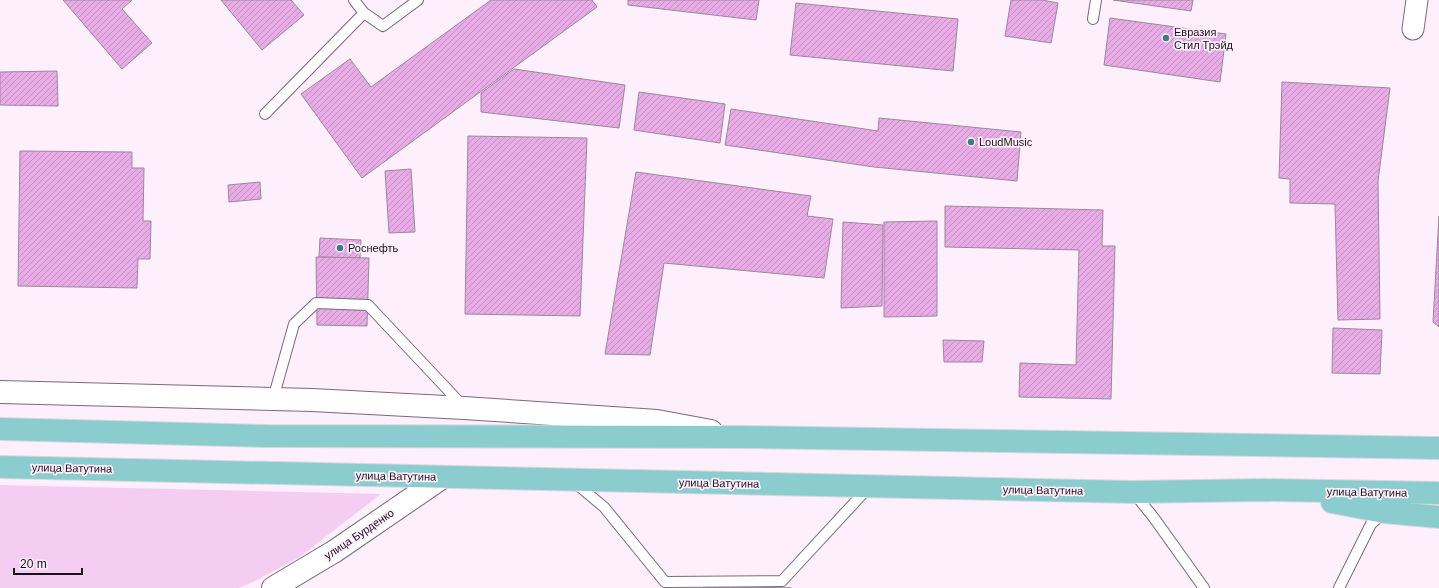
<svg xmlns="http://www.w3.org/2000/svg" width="1439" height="588" viewBox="0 0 1439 588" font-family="Helvetica,sans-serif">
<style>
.green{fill:#f5cdf3}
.building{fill:url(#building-hatch);stroke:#9d879c}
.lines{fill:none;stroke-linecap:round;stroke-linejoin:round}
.service-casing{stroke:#7d687c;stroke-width:12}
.minor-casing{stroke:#7d687c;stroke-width:23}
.tertiary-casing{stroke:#7d687c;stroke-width:24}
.primary-casing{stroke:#dad9da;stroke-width:24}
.service{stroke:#fff;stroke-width:10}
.minor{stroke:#fff;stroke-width:21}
.tertiary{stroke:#fff;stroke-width:22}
.primary{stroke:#8bccce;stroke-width:22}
.poi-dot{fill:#367f81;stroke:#feeffd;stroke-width:1.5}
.labels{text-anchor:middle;stroke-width:3.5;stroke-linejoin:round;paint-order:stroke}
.poi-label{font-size:11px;fill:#1a121a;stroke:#feeffd;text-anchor:start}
.street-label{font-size:11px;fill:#1a121a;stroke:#feeffd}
</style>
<defs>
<pattern id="building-hatch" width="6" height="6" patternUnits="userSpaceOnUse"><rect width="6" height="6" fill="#e7abe5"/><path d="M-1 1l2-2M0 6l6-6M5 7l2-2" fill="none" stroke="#c692c4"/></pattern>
</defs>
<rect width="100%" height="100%" fill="#feeffd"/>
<polygon class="green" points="0,485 381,494 298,558 257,580 239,588 0,588"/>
<g class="building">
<polygon points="63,0 132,0 122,9 152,43 122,69"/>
<polygon points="221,0 291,0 304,15 262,50"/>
<polygon points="491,0 592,0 597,7 362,178 301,94 350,59 371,87"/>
<polygon points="628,0 759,0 756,20 628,5"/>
<polygon points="1011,0 1042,0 1058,3 1051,43 1005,36"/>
<polygon points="1113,0 1193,0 1191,11"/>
<polygon points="796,3 958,19 953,71 790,55"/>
<polygon points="1110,18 1226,34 1220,82 1104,65"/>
<polygon points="514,69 625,85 619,128 481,112 481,93"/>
<polygon points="57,71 58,106 0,105 0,72"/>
<polygon points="1282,82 1390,88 1378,181 1380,319 1338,320 1335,204 1290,203 1290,179 1279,178"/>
<polygon points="639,92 725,104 720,143 634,130"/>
<polygon points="731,109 878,131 879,118 1021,132 1017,181 874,167 725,145"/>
<polygon points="468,136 587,138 580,316 465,314"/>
<polygon points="20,151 132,152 132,168 144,168 143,221 151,221 150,259 138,259 137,288 18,286"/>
<polygon points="411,169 415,232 389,233 385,171"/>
<polygon points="636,172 811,196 807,216 833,219 824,278 664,263 650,355 605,354"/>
<polygon points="260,182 261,199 229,202 228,185"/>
<polygon points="945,206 1103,210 1102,246 1115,246 1111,399 1019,397 1020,363 1076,365 1079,250 945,247"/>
<polygon points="1439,216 1439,327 1433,322"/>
<polygon points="937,221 937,316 884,317 884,222"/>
<polygon points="843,222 883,225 882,306 841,308"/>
<polygon points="320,238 361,240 360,258 319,257"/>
<polygon points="316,257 369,258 367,326 317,325"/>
<polygon points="1333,328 1382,330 1380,374 1332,373"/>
<polygon points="943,340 984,341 982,362 944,362"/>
<polygon points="703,586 791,588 703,588"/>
</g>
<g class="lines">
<g class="service-casing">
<g id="service">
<polyline points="364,13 383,26 418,0"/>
<polyline points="1093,19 1096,0"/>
<polyline points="265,114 364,13 354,0"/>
<polyline points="273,399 294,324 316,303 368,305 463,406"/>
<polyline points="574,482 604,507 665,582 782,581 868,488"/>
<polyline points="1134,493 1154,518 1204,588"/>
<polyline points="1339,588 1371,524 1384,512"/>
</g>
</g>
<g class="minor-casing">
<polyline id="minor" points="1413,29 1417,0"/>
</g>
<g class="tertiary-casing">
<g id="tertiary">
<polyline points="0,392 312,400 464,408 657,421 711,431"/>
<polyline points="273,588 335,551 443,477"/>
</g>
</g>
<g class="primary-casing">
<g id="primary">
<polyline points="0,429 267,436 744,437 1439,448"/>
<polyline points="0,467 1133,492 1264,490 1439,493"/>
<polyline points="1332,502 1384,512 1439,517"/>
</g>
</g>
<use href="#service" class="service"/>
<use href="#minor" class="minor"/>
<use href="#tertiary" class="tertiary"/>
<use href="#primary" class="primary"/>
</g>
<g class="poi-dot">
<circle cx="1166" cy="38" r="4"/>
<circle cx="971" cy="142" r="4"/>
<circle cx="340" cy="248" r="4"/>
</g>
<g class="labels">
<g class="poi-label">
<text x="1174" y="36">Евразия<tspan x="1174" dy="13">Стил Трэйд</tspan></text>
<text x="979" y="146">LoudMusic</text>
<text x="348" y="252">Роснефть</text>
</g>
<g class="street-label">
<text transform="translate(72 468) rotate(1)" y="4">улица Ватутина</text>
<text transform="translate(396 476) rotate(1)" y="4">улица Ватутина</text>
<text transform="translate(719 483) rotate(1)" y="4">улица Ватутина</text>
<text transform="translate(1043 490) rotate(1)" y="4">улица Ватутина</text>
<text transform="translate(1367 492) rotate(1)" y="4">улица Ватутина</text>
<text transform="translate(359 534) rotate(-34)" y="4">улица Бурденко</text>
</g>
</g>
<path d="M14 568v6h68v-6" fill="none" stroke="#1a121a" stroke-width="2"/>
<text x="20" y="568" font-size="12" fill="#1a121a" stroke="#feeffd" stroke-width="3" paint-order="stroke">20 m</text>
</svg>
